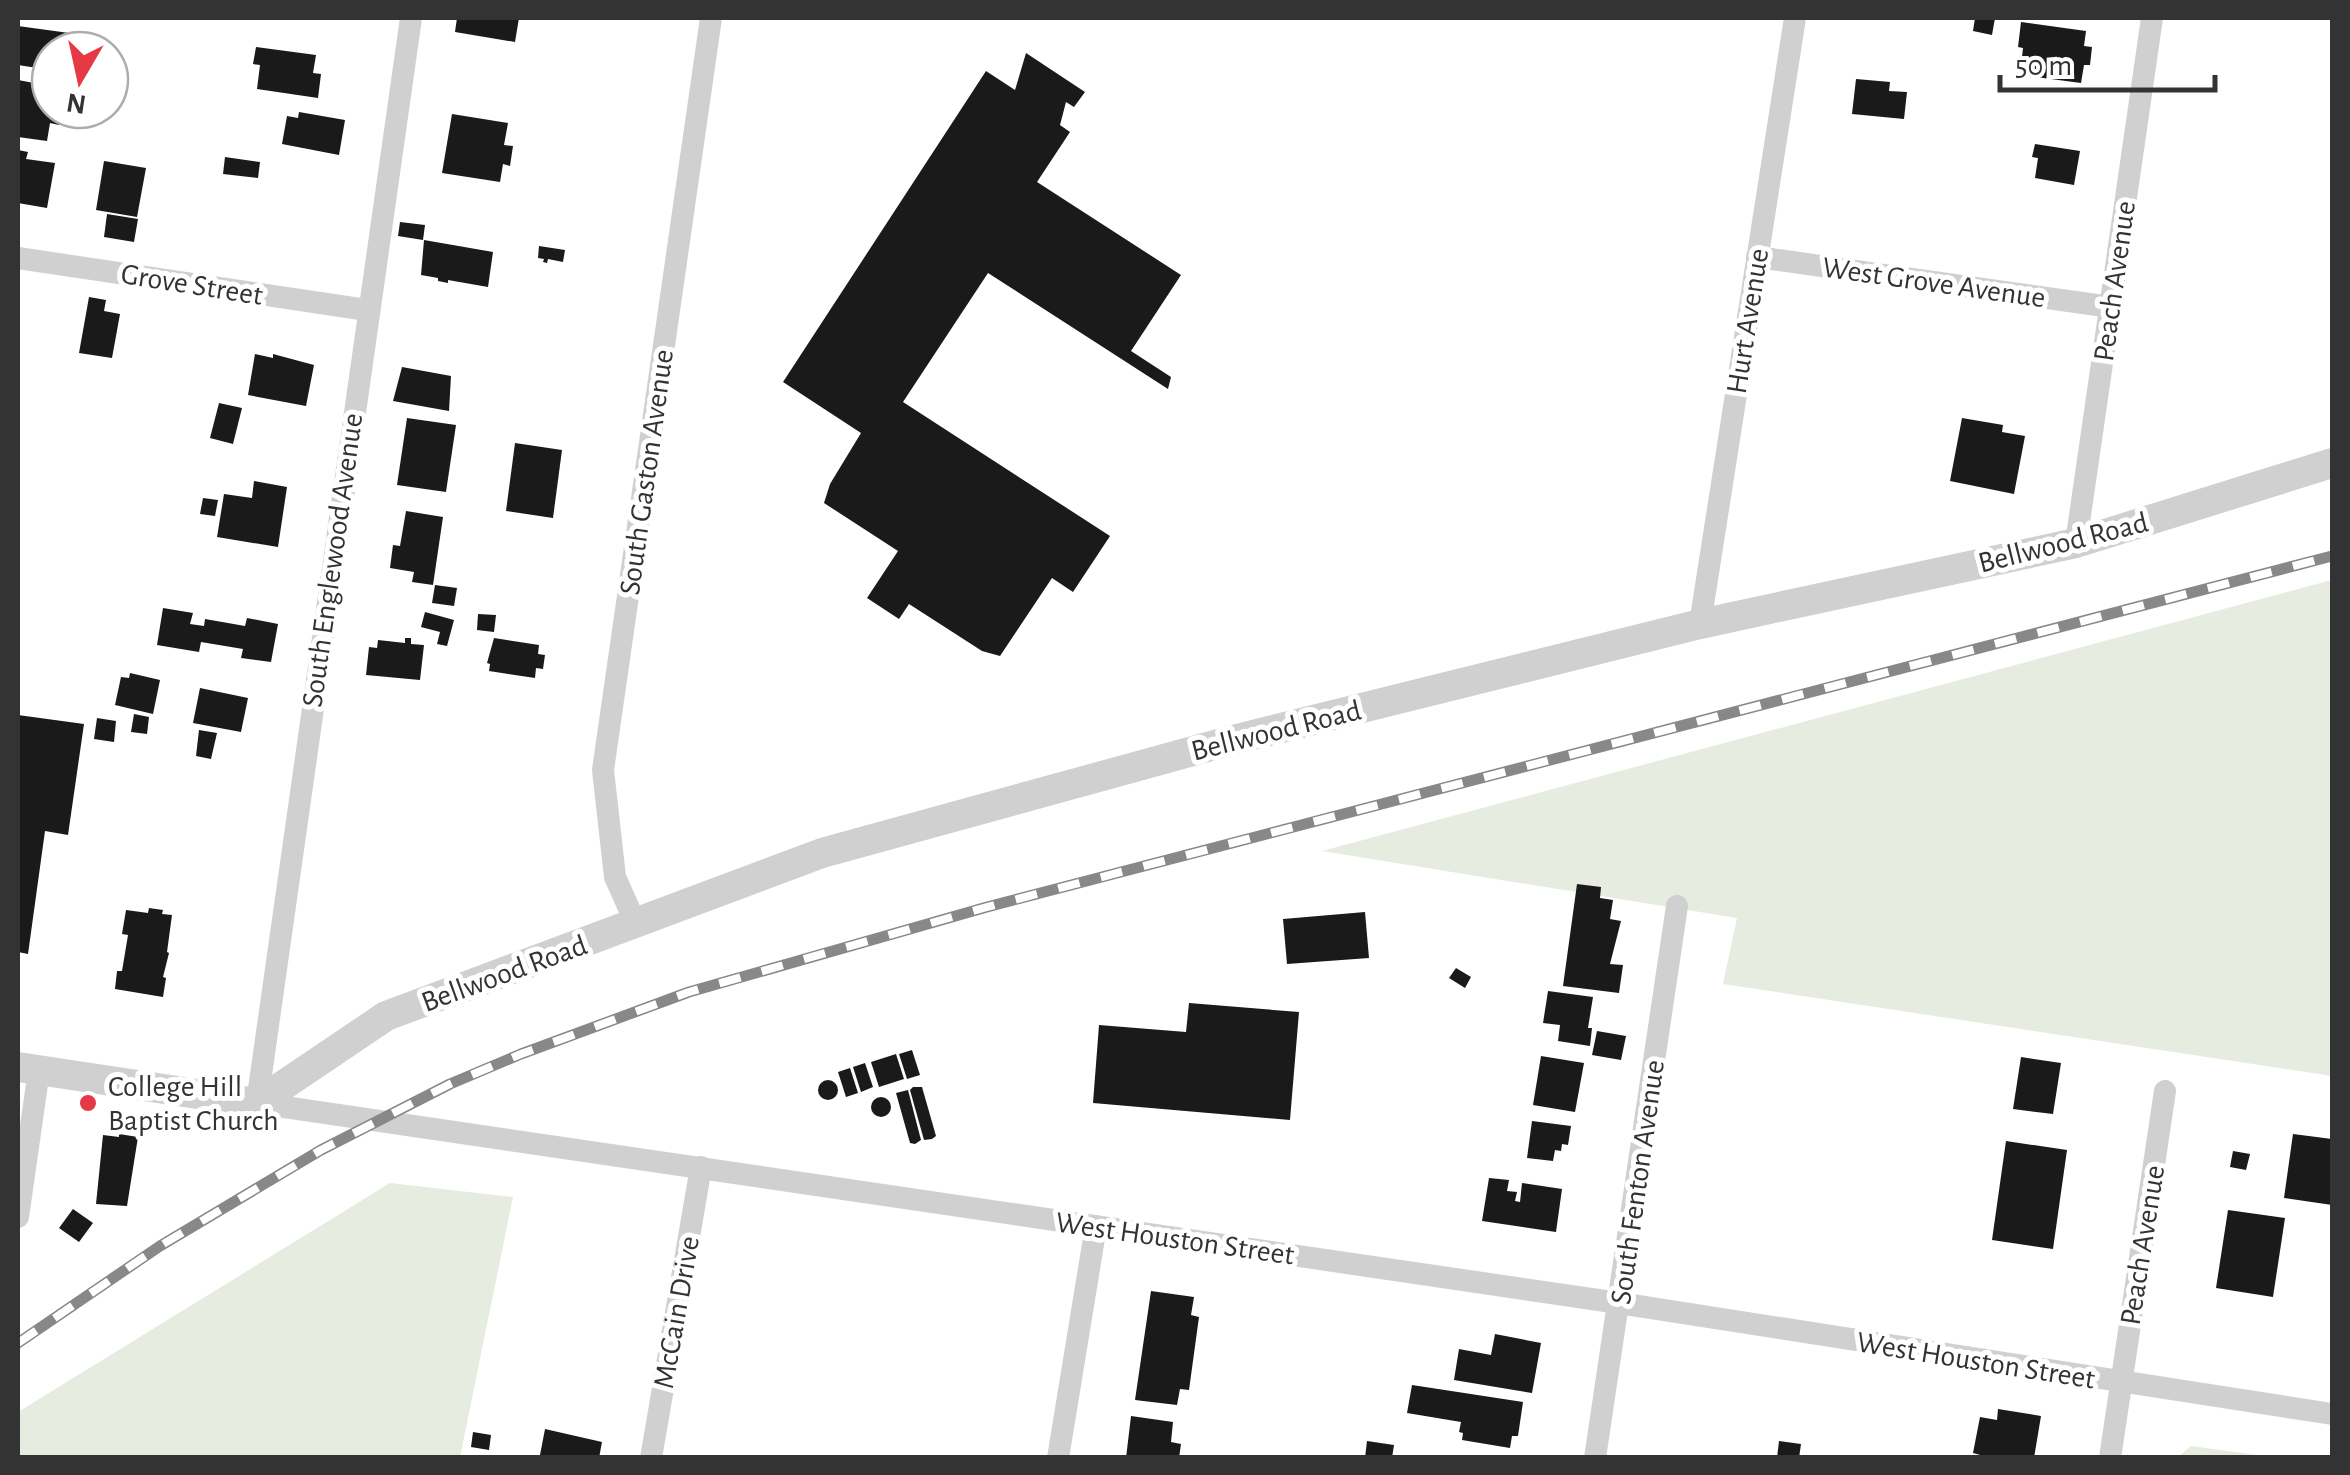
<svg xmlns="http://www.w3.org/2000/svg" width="2350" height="1475" viewBox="0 0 2350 1475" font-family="'Alegreya Sans',sans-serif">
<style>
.green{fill:#e6ecdf}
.building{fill:#1a1a1a}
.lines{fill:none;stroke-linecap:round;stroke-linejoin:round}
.minor{stroke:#d0d0d0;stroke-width:22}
.tertiary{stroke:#d0d0d0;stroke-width:30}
.rail-casing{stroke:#888;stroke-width:11}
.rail{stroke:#fff;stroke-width:8;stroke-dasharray:22;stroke-linecap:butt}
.poi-dot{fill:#e63946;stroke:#fff;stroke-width:4}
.labels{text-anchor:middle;stroke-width:10;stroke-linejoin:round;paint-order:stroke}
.street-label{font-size:30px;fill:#333;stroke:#fff}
.poi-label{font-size:30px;fill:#333;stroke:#fff;text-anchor:start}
</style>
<rect width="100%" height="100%" fill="#fff"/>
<g class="green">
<polygon points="2332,580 2332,1076 1723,984 1737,918 1322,851"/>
<polygon points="390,1183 513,1197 460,1457 18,1457 18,1412"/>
<polygon points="2191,1446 2271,1457 2178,1457"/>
</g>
<g class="building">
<polygon points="457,18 519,18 515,42 455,32"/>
<polygon points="1975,18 1995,18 1992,35 1973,31"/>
<polygon points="2021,22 2086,31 2084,46 2092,47 2090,65 2084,65 2081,83 2020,75 2023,48 2018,47"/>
<polygon points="18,26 69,33 66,50 50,50 50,70 18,65"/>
<polygon points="256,47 316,55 313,73 321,74 318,98 257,89 260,65 253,64"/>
<polygon points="1026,53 1085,92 1074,107 1066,102 1060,125 1070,132 1037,182 1181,275 1131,351 1171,377 1168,389 988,273 903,402 1110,536 1073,592 1052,578 1000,656 982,651 909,604 899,619 867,598 898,551 824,503 830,484 861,433 783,382 986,71 1015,90"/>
<polygon points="1856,79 1890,82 1889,91 1907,92 1904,119 1852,114"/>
<polygon points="18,80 50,86 50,110 62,110 59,125 50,123 47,141 18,137"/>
<polygon points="299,112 345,120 339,155 282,144 287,116 298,118"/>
<polygon points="452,114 508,123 504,145 513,146 510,166 503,164 500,182 442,173"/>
<polygon points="2035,144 2080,151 2074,185 2035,178 2038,158 2032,157"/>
<polygon points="18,150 28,152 26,159 55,163 47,208 18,203"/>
<polygon points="225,157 260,162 258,178 223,174"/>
<polygon points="104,161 146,168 137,217 96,210"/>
<polygon points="107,214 138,219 134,242 104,237"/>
<polygon points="400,222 425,225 423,240 398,236"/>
<polygon points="424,240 493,252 488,287 448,280 448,283 438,281 438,278 421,275"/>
<polygon points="539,246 565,250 563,262 548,259 547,263 543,262 544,259 538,258"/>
<polygon points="89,297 106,300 104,311 120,314 112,358 79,353"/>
<polygon points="255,354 273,358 273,354 314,365 306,406 248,395"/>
<polygon points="402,367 451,376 449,411 393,401"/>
<polygon points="219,403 242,408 233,444 210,438"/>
<polygon points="407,418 456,425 446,492 397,485"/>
<polygon points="1962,418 2003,425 2002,432 2025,436 2014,494 1950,481"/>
<polygon points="515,443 562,450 553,518 506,511"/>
<polygon points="254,481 287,487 278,547 217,537 224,494 252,498"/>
<polygon points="203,498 218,500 215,516 200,514"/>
<polygon points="406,511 443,517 433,585 412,582 414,572 390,568 393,545 400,546"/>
<polygon points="435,585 457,588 454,606 432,603"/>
<polygon points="163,608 193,613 190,624 204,626 205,619 245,626 247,618 278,624 271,662 241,658 243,649 201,642 199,652 157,645"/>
<polygon points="425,612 454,620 447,646 437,644 440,632 421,627"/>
<polygon points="478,614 496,615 494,632 477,630"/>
<polygon points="405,638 411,638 411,644 424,645 420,680 366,675 369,647 377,648 378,640 405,643"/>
<polygon points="494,638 539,645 538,654 545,655 543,669 536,668 535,678 489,671 490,664 487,663"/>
<polygon points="130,673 160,680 153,714 115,705 121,677 129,678"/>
<polygon points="200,688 248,698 241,732 193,723"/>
<polygon points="134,714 149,717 147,734 131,732"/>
<polygon points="18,715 84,724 68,835 45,831 28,954 18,952"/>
<polygon points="97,718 116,721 114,742 94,739"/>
<polygon points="199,730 217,733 211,759 196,756"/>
<polygon points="1577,884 1601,887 1600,898 1613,900 1610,919 1621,921 1610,964 1623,965 1619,993 1563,986"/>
<polygon points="149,908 163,910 162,914 172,915 167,952 169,953 163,977 166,978 163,997 115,989 117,971 122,971 128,935 122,934 126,910 148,913"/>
<polygon points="1365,912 1369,958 1287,964 1283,919"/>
<polygon points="1456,968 1471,977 1465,988 1449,978"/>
<polygon points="1548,991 1593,997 1588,1028 1592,1028 1590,1046 1558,1041 1560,1025 1543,1023"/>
<polygon points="1189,1003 1299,1012 1290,1120 1093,1103 1099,1025 1186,1032"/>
<polygon points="1597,1031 1626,1036 1621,1060 1592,1055"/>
<polygon points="912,1050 920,1075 907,1079 899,1054"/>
<polygon points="896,1054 904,1079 879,1087 871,1062"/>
<polygon points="1541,1056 1584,1063 1575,1112 1533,1105"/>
<polygon points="2021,1057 2061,1063 2053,1114 2013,1109"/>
<polygon points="865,1063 873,1087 861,1092 853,1067"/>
<polygon points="850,1068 858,1093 846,1097 838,1072"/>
<circle cx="828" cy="1090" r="10"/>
<polygon points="913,1087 922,1087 936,1136 932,1139 924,1140 910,1090"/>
<polygon points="908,1090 921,1140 915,1144 910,1143 896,1093"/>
<circle cx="881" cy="1107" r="10"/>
<polygon points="1532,1121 1571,1126 1568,1145 1562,1144 1561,1151 1555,1150 1553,1161 1527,1158"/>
<polygon points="119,1134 138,1137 127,1206 96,1204 103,1135 119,1137"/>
<polygon points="2293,1134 2332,1139 2332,1205 2284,1198"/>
<polygon points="2006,1141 2067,1150 2053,1249 1992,1240"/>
<polygon points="2233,1151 2250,1154 2246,1170 2230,1167"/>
<polygon points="1489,1178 1509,1180 1507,1191 1517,1192 1515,1201 1520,1202 1522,1183 1562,1189 1556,1232 1482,1221"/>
<polygon points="73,1209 93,1223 79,1242 59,1228"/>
<polygon points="2228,1210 2285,1218 2273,1297 2216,1288"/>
<polygon points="1151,1291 1194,1297 1191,1315 1199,1317 1189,1390 1180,1389 1177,1405 1135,1400"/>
<polygon points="1495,1334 1541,1343 1532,1393 1454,1380 1459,1349 1491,1355"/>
<polygon points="1412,1385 1523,1402 1518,1436 1512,1436 1510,1448 1462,1440 1463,1433 1459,1432 1461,1422 1407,1413"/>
<polygon points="1998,1409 2041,1416 2034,1458 1991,1458 1973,1453 1980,1417 1997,1420"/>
<polygon points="1131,1416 1173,1422 1171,1442 1181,1444 1179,1458 1126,1458"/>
<polygon points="545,1429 602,1442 599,1458 540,1455"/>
<polygon points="473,1432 491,1435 489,1450 471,1447"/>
<polygon points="1367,1441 1394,1445 1392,1458 1365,1458"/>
<polygon points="1779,1441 1801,1444 1799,1458 1777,1458"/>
</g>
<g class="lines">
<g class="minor">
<polyline points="411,18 257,1103 1619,1303 2332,1414"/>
<polyline points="1757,257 2111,307"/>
<polyline points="18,258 367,310"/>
<polyline points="2076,543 2152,18"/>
<polyline points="1700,624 1795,18"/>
<polyline points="636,924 615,877 603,770 711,18"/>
<polyline points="18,1217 39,1070"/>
<polyline points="651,1458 701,1167"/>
<polyline points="1058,1458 1096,1226"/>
<polyline points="1595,1458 1677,906"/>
<polyline points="2110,1458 2165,1091"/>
</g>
<polyline class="tertiary" points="18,1067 257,1103 386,1016 822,853 1233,740 1700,624 2076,543 2332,463"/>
<g class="rail-casing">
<polyline id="rail" points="18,1343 160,1246 321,1150 450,1084 521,1054 689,992 987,907 2332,556"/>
</g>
<use href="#rail" class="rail"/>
</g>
<circle class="poi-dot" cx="88" cy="1103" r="10"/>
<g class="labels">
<g class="street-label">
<text transform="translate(2114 281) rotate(-82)" y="10">Peach Avenue</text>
<text transform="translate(1934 282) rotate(8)" y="10">West Grove Avenue</text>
<text transform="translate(192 284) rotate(9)" y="10">Grove Street</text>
<text transform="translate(1747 321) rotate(-81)" y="10">Hurt Avenue</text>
<text transform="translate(646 472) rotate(-82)" y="10">South Gaston Avenue</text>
<text transform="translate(2063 542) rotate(-14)" y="10">Bellwood Road</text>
<text transform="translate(332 560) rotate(-82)" y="10">South Englewood Avenue</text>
<text transform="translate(1276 730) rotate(-14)" y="10">Bellwood Road</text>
<text transform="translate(504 973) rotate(-20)" y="10">Bellwood Road</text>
<text transform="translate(1637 1182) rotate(-82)" y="10">South Fenton Avenue</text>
<text transform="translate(1175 1238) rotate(8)" y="10">West Houston Street</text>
<text transform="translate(2142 1245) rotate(-81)" y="10">Peach Avenue</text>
<text transform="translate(676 1312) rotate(-80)" y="10">McCain Drive</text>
<text transform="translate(1976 1360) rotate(9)" y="10">West Houston Street</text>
</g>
<g class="poi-label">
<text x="108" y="1096">College Hill<tspan x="108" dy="34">Baptist Church</tspan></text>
</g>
</g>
<rect width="2350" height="1475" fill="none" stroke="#333333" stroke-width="40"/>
<g transform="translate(80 80) rotate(189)"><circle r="48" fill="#ffffff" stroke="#adadad" stroke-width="2.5"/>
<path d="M0-8L18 38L0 25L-18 38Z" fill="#e63946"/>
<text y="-15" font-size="28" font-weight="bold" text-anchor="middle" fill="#333333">N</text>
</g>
<path d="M2000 75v15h215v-15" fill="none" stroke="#333333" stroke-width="5"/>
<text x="2015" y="75" font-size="30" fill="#333333" stroke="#ffffff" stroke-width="8" paint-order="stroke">50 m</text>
</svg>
